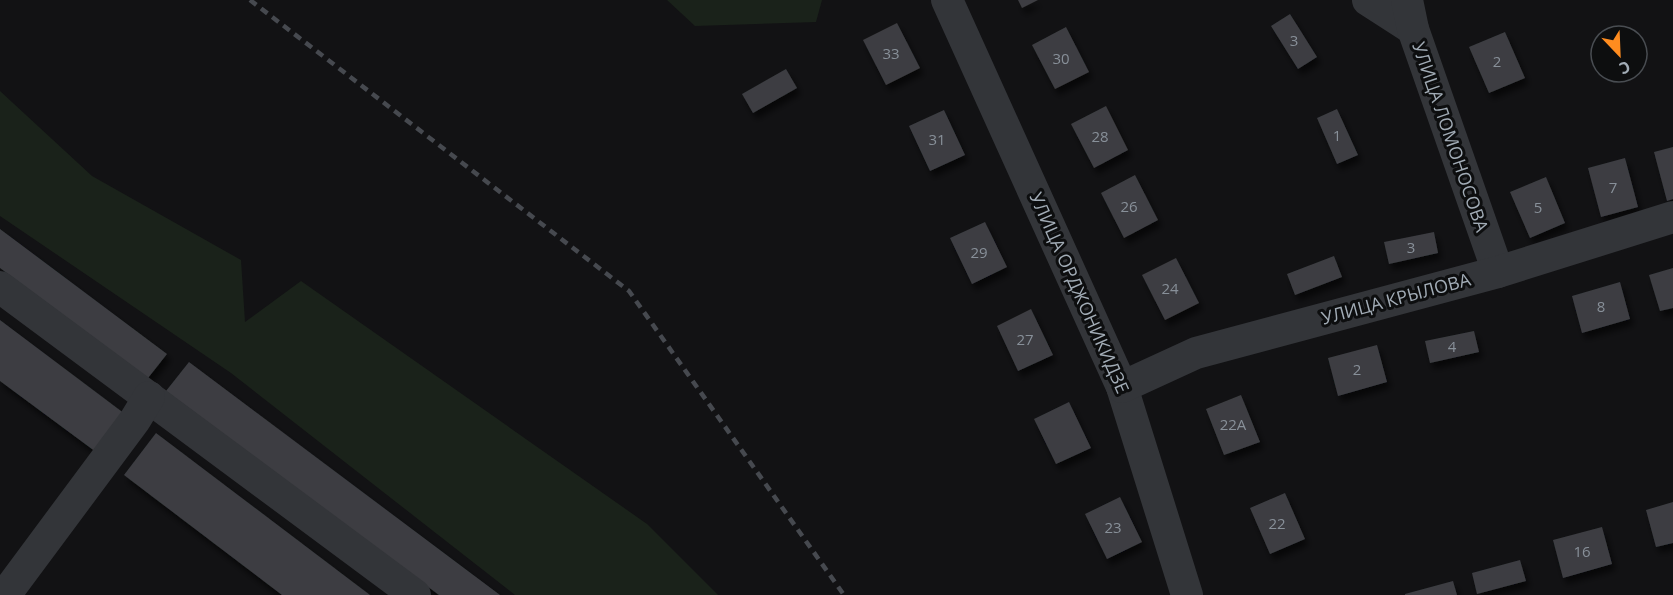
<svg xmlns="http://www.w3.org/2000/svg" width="1673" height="595" viewBox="0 0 1673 595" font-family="'Open Sans',sans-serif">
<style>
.green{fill:#1a221a}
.building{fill:#3c3e42;filter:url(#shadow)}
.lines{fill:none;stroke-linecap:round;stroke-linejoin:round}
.minor{stroke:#333539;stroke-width:32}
.rail{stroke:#46494f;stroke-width:4.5;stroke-dasharray:8 6;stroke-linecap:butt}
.labels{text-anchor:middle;stroke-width:6;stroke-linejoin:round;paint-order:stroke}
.number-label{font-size:15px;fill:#889099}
.street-label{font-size:18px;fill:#a2acb6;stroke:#0d0e0f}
</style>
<defs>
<filter id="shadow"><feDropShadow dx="3.5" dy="6" stdDeviation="3" flood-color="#0009"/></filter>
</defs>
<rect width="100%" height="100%" fill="#121214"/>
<g class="green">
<polygon points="667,0 822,0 816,22 695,26"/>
<polygon points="0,91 92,176 241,260 245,322 301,281 647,524 718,595 515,595 231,373 0,216"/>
</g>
<g class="building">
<polygon points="1018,0 1038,0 1022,8"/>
<polygon points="1290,14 1317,57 1298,69 1271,26"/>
<polygon points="897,23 920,68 886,85 863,40"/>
<polygon points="1066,27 1089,72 1055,89 1032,45"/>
<polygon points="1505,32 1525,78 1489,93 1469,47"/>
<polygon points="786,69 797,88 753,113 742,94"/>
<polygon points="1106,106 1128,150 1094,168 1071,124"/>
<polygon points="1337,109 1358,155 1337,164 1317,118"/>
<polygon points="944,110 965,155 930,171 909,126"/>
<polygon points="1673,147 1673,199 1667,201 1654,152"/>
<polygon points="1625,158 1638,207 1601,217 1588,168"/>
<polygon points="1135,175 1158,220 1124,238 1101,193"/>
<polygon points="1546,177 1565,223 1530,238 1510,192"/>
<polygon points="985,222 1007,267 972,284 950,238"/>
<polygon points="0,229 167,354 148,378 0,268"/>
<polygon points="1434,232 1438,253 1389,264 1384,242"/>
<polygon points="1334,256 1342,277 1295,295 1287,274"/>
<polygon points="1176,258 1199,303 1165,320 1142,275"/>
<polygon points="1673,268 1673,308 1660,311 1649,275"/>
<polygon points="1620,282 1630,319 1582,333 1572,296"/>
<polygon points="1031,309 1053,355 1018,371 997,326"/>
<polygon points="0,320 125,414 96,452 0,381"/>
<polygon points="1474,331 1479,352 1430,363 1425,341"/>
<polygon points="1377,345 1387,382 1338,396 1328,358"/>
<polygon points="189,362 500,595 439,595 166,391"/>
<polygon points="1241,395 1260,442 1224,455 1206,409"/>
<polygon points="1069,402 1091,448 1056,464 1034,419"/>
<polygon points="156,433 370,595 282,595 124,475"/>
<polygon points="1285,493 1305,539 1270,554 1250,508"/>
<polygon points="1120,497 1142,542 1107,559 1085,514"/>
<polygon points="1673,502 1673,543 1656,547 1646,510"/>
<polygon points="1602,527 1612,564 1563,578 1553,540"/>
<polygon points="1520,560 1526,581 1477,594 1472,573"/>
<polygon points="1453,581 1457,595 1405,595 1405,594"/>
</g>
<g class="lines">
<g class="minor">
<polyline points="947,0 1122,387 1187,595"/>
<polyline points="1368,0 1413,29"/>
<polyline points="1407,0 1413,29 1498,272"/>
<polyline points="0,287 415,595"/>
<polyline points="1122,387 1196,353 1498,272 1673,217"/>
<polyline points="5,595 135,420 149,397"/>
</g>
<polyline class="rail" points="250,0 629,291 844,595"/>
</g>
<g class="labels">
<g class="number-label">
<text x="1294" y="46">3</text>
<text x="891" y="59">33</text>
<text x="1061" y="64">30</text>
<text x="1497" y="67">2</text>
<text x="1337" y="141">1</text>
<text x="1100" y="142">28</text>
<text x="937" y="145">31</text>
<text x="1613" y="193">7</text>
<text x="1129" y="212">26</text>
<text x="1538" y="213">5</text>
<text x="1411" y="253">3</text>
<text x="979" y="258">29</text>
<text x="1170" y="294">24</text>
<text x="1601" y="312">8</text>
<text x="1025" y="345">27</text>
<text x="1452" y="352">4</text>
<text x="1357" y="375">2</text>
<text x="1233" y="430">22А</text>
<text x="1277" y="529">22</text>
<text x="1113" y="533">23</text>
<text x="1582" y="557">16</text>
</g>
<g class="street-label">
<text transform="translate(1450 137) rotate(71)" y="6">УЛИЦА ЛОМОНОСОВА</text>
<text transform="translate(1079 293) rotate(66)" y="6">УЛИЦА ОРДЖОНИКИДЗЕ</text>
<text transform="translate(1396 299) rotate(-15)" y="6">УЛИЦА КРЫЛОВА</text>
</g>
</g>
<g transform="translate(1619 54) rotate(157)"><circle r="28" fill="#0d0e0f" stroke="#494d52" stroke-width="1.5"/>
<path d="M0-4.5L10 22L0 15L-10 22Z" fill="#ff8c1f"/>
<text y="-9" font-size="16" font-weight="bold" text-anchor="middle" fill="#a2acb6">С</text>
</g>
</svg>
